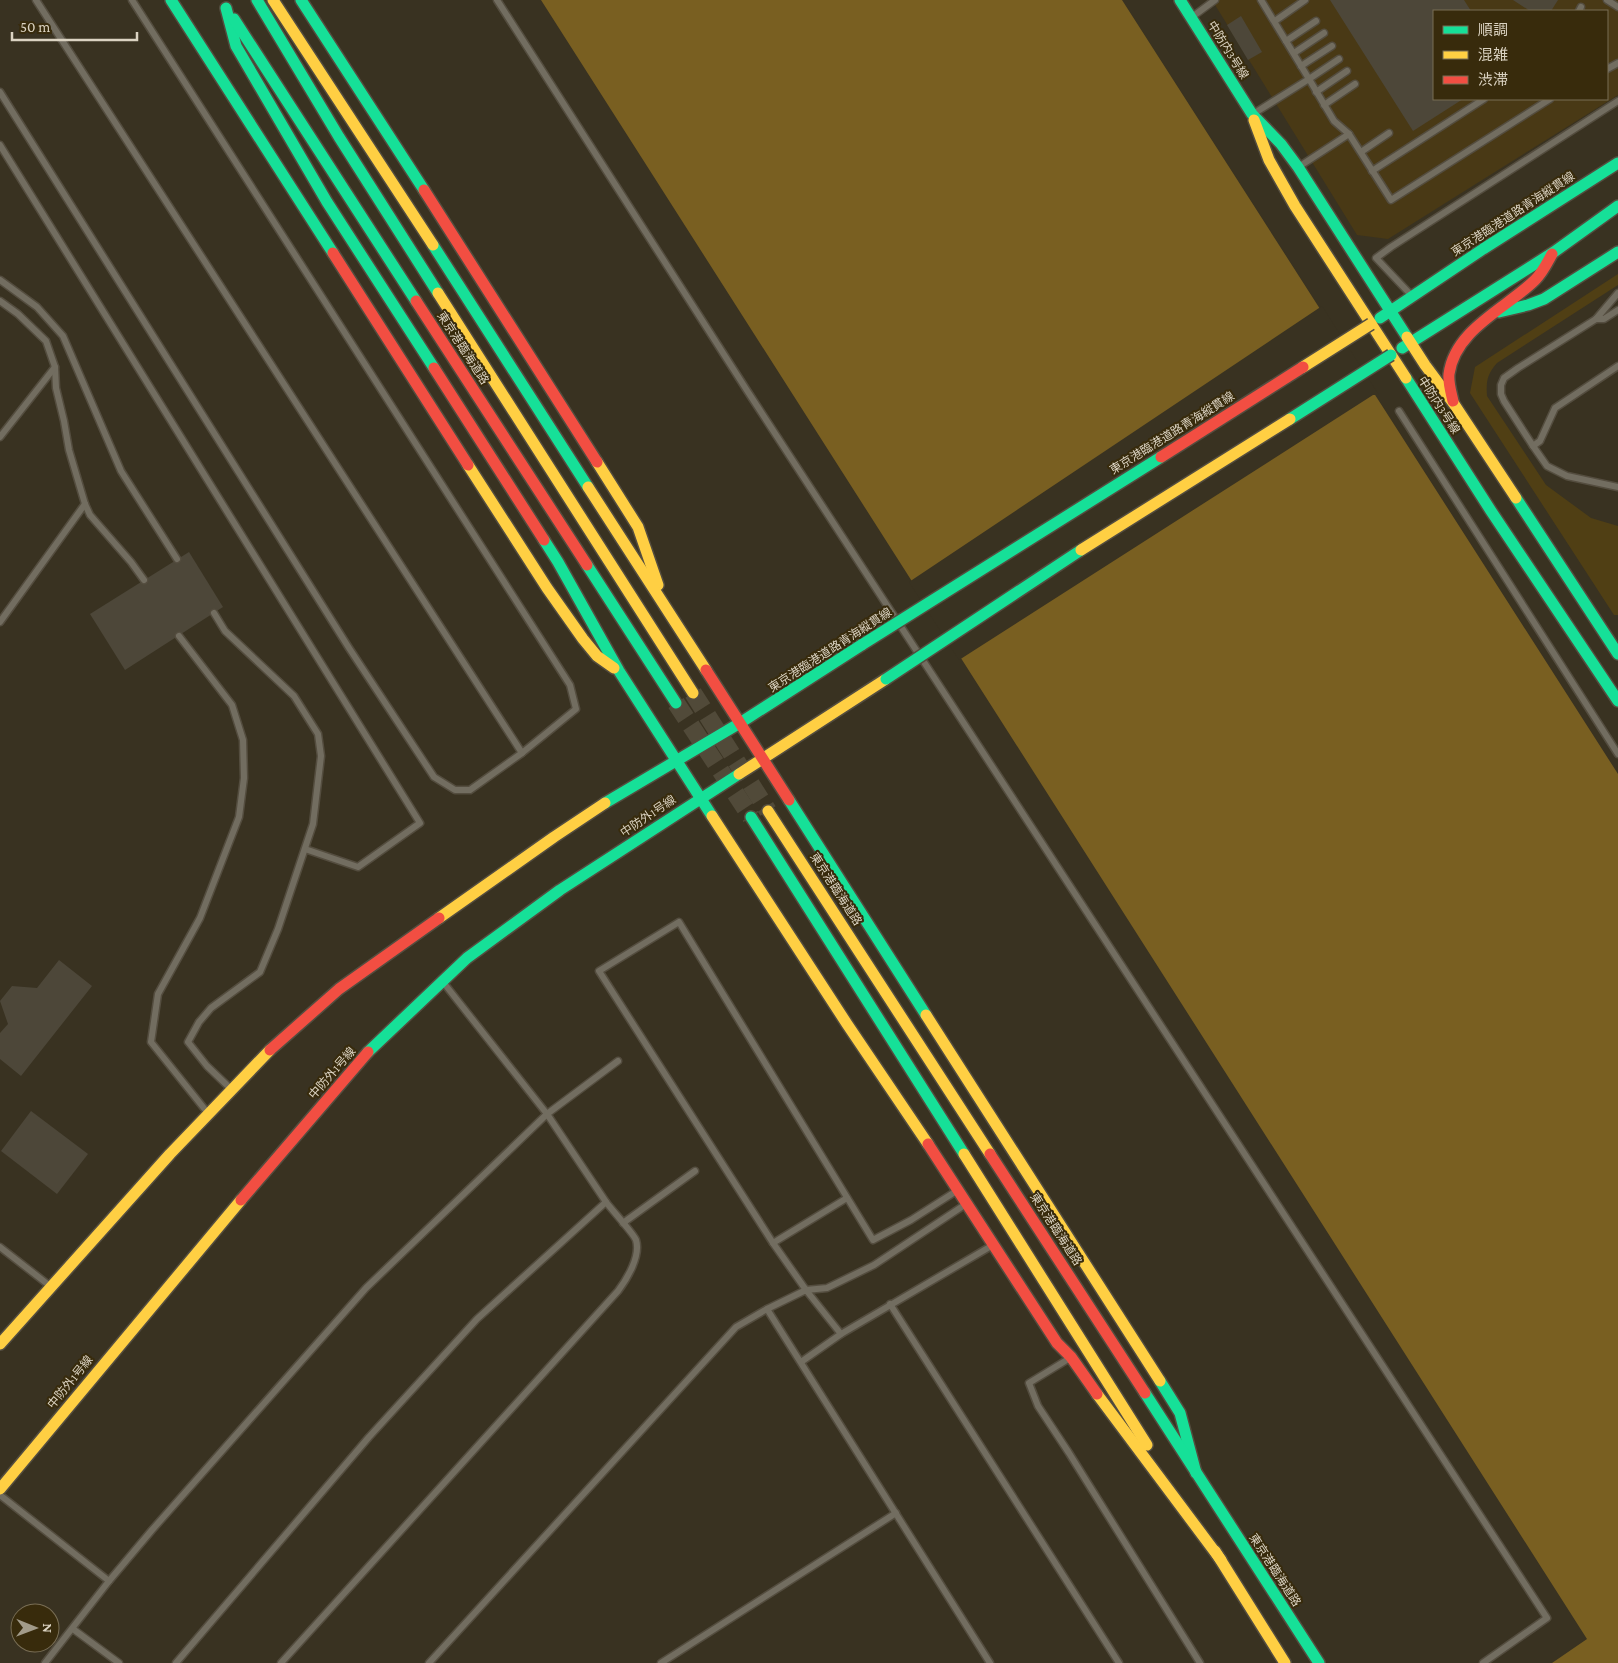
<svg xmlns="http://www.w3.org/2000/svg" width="1618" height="1663" viewBox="0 0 1618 1663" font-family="'Crimson Pro','Noto Sans JP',serif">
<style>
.built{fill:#493915;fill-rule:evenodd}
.green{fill:#503f14}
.water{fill:#795f21}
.pier{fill:#393221}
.building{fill:#4d4739}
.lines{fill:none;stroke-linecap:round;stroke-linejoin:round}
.secondary-tunnel{stroke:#514a39;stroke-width:18;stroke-dasharray:18 9;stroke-linecap:butt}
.lane-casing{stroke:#544d3f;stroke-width:9}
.fast-casing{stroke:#544d3f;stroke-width:14}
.slow-casing{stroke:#544d3f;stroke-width:14}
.jam-casing{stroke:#544d3f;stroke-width:14}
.lane{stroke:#726d60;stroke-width:6}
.fast{stroke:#16e098;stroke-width:11}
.slow{stroke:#ffcf43;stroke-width:11}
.jam{stroke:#f24e42;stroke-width:11}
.fast-bridge-casing{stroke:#544d3f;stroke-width:14;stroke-linecap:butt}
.slow-bridge-casing{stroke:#544d3f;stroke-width:14;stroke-linecap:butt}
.jam-bridge-casing{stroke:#544d3f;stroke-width:14;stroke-linecap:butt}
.fast-bridge{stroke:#16e098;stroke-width:11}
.slow-bridge{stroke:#ffcf43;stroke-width:11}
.jam-bridge{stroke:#f24e42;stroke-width:11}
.labels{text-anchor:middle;stroke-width:4;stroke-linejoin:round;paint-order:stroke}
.street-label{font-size:12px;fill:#dbd3c2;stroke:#382b0c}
</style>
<rect width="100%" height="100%" fill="#393221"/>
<path class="built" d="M1212,0H1618V95L1388,239L1357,235ZM1434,11H1607V99H1434Z"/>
<path class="green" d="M1618,274V285L1497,363C1487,374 1486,382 1487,396L1546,485L1591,518L1618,526V615H1614L1470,393L1475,367Z"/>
<polygon class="water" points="541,0 1122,0 1618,774 1618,1663 1552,1663 1587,1639"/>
<polygon class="pier" points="1322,306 1379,395 1373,395 959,660 909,582"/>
<g class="building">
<polygon points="1330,0 1464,0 1471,11 1434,11 1434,99 1463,99 1413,131"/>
<polygon points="1513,0 1558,0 1551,11 1530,11"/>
<polygon points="1241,16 1262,52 1248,60 1227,25"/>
<polygon points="189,552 223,607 125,670 90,614"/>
<polygon points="59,960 92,986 21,1076 0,1059 0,1033 8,1024 0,1001 12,986 37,988"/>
<polygon points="31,1111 88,1154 57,1194 1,1151"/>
</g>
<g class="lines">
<g class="secondary-tunnel">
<polyline points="693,693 768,811"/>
<polyline points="676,703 751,817"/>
</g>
<g class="lane-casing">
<g id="lane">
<polyline points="36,0 522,753"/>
<polyline points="497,0 748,392 1547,1618 1483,1663"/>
<polyline points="1261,0 1309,79 1339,59"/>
<polyline points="1607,0 1618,7"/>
<polyline points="1579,11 1581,7"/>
<polyline points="1192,17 1215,0"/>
<polyline points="1275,21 1305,0"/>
<polyline points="1286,41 1316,21"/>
<polyline points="1294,53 1324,33"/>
<polyline points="1301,66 1332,46"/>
<polyline points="1607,69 1618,63"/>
<polyline points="0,92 349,648 434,777 455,790 470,790 522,753 576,709 570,685 132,0"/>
<polyline points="1316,92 1347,71"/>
<polyline points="1324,105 1355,84"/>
<polyline points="1253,114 1309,79 1334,121 1349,134"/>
<polyline points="0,145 420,823 358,867 305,849"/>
<polyline points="1361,152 1389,133"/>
<polyline points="1300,166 1349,134 1391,200 1550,99"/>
<polyline points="1372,171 1484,99"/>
<polyline points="0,280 37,307 63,336 121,471 177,559"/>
<polyline points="1618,293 1596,319 1518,368 1504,378 1501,385 1501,394 1504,401 1533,446 1547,466 1567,476 1618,487"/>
<polyline points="1412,296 1376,258 1391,247 1618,101"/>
<polyline points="0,301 18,314 46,341 55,367 56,388 64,421 69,450 85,504 90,515 131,562 144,580"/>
<polyline points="1596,319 1604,319 1618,310"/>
<polyline points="1399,411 1618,754"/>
<polyline points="0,437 55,367"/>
<polyline points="1533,446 1540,441 1555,408 1618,366"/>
<polyline points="214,613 225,631 294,696 318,734 321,756 313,824 278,929 260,972 211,1008 199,1022 188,1042 207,1066 231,1089"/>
<polyline points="0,622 85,504"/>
<polyline points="179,636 232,705 243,740 244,778 239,817 200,918 158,994 151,1042 207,1112"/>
<polyline points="958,1190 911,1220 873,1240 679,922 599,971 773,1243 806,1290 827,1288 874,1265 966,1204"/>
<polyline points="623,1223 695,1171"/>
<polyline points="773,1243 847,1198"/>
<polyline points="0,1247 50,1286"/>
<polyline points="890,1304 1119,1663"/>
<polyline points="767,1309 990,1663"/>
<polyline points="1070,1358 1029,1383 1038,1406 1069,1453 1200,1663"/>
<polyline points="801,1362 841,1334 993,1245"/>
<polyline points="0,1495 109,1581"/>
<polyline points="73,1629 119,1663"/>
<polyline points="45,1663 109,1581 152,1530 366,1288 547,1114 443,982"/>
<polyline points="176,1663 369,1437 477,1319 606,1202 547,1114 618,1061"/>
<path d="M281,1663L618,1291C627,1279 641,1256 636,1240C634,1234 611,1209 606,1202"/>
<polyline points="429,1663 736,1327 767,1309 806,1290 841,1334"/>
<polyline points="661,1663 896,1513"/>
</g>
</g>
<g class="fast-casing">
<g id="fast">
<polyline points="171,0 333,253"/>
<polyline points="257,0 339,137 438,293"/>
<polyline points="301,0 424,190"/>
<polyline points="1180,0 1252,114 1281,144 1298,167 1407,337"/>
<polyline points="226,8 236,46 327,202 434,368"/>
<polyline points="234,19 416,301"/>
<polyline points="433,245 588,487"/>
<polyline points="1499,312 1528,305 1544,299 1618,252"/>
<polyline points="1380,318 1483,249 1618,163"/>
<polyline points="1402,348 1554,252 1618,206"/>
<polyline points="1406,378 1491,511 1618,701"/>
<polyline points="1516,498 1618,654"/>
<polyline points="544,540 558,562 619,671 712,816"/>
<polyline points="587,565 676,703"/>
<polyline points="789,800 926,1015"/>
<polyline points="605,803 740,723 863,644"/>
<polyline points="751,817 964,1154"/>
<polyline points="368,1052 467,958 560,890 739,774"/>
<polyline points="1160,1381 1180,1413 1196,1473"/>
<polyline points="1145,1393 1319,1663"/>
</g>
</g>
<g class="slow-casing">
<g id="slow">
<polyline points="273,0 433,245"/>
<polyline points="1254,120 1269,160 1295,206 1406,378"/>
<polyline points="438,293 693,693"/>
<polyline points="1407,337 1425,365 1454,404 1516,498"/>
<polyline points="597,462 638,527 658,585"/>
<polyline points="468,465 547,588 583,639 597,656 614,668"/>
<polyline points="588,487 706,670"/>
<polyline points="739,774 886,679"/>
<polyline points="768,811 990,1154"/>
<polyline points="712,816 847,1024 928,1144"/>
<polyline points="439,918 554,837 605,803"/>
<polyline points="926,1015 1160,1381"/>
<polyline points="964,1154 1147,1445"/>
<polyline points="0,1344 170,1154 270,1050"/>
<polyline points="1097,1394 1221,1560"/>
<polyline points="0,1489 241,1200"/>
<polyline points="1215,1551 1285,1663"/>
</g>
</g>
<g class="jam-casing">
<g id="jam">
<polyline points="424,190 597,462"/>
<polyline points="333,253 468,465"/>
<polyline points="416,301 587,565"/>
<polyline points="434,368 544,540"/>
<path d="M1453,401C1451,392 1448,383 1449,374C1455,329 1507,308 1535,280C1543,272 1547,263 1552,254"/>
<polyline points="706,670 789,800"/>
<polyline points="270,1050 339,989 439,918"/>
<polyline points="928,1144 1057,1343 1071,1357 1097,1394"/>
<polyline points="990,1154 1145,1393"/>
<polyline points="241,1200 368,1052"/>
</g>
</g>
<use href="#lane" class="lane"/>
<use href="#fast" class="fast"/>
<use href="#slow" class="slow"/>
<use href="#jam" class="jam"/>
<g class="fast-bridge-casing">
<g id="fast-bridge">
<polyline points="1290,419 1391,355"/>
<polyline points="863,644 1161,457"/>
<polyline points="886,679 1081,550"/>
</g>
</g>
<g class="slow-bridge-casing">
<g id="slow-bridge">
<polyline points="1303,367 1371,324"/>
<polyline points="1081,550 1290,419"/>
</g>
</g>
<g class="jam-bridge-casing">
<polyline id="jam-bridge" points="1161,457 1303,367"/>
</g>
<use href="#fast-bridge" class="fast-bridge"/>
<use href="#slow-bridge" class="slow-bridge"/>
<use href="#jam-bridge" class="jam-bridge"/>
</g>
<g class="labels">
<g class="street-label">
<text transform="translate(1228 50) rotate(58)" y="4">中防内3号線</text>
<text transform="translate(1513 214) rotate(-33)" y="4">東京港臨港道路青海縦貫線</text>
<text transform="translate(463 348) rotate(57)" y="4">東京港臨海道路</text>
<text transform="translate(1439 405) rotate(57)" y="4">中防内3号線</text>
<text transform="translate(1172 433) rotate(-32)" y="4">東京港臨港道路青海縦貫線</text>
<text transform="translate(830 650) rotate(-33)" y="4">東京港臨港道路青海縦貫線</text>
<text transform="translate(648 816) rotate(-34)" y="4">中防外1号線</text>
<text transform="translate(836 889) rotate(57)" y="4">東京港臨海道路</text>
<text transform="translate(332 1073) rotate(-49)" y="4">中防外1号線</text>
<text transform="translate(1056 1229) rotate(57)" y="4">東京港臨海道路</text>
<text transform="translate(70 1382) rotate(-51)" y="4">中防外1号線</text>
<text transform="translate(1275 1570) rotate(57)" y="4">東京港臨海道路</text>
</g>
</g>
<rect x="1433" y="10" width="175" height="90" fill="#382b0c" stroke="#796e55"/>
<rect x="1443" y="26" width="25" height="8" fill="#16e098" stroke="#796e55"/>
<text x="1478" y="35" font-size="15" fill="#dbd3c2">順調</text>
<rect x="1443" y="51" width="25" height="8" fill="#ffcf43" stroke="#796e55"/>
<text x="1478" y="60" font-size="15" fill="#dbd3c2">混雑</text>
<rect x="1443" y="76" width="25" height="8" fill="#f24e42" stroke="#796e55"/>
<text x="1478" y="85" font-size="15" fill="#dbd3c2">渋滞</text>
<g transform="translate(35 1628) rotate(91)"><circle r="24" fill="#382b0c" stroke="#796e55"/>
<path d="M0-4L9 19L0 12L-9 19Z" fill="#a29b8a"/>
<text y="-8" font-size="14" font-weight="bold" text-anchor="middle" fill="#dbd3c2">N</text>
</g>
<path d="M12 32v8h125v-8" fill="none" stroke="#dbd3c2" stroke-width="2.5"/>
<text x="20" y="32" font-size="15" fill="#dbd3c2" stroke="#382b0c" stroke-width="4" paint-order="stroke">50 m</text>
</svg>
